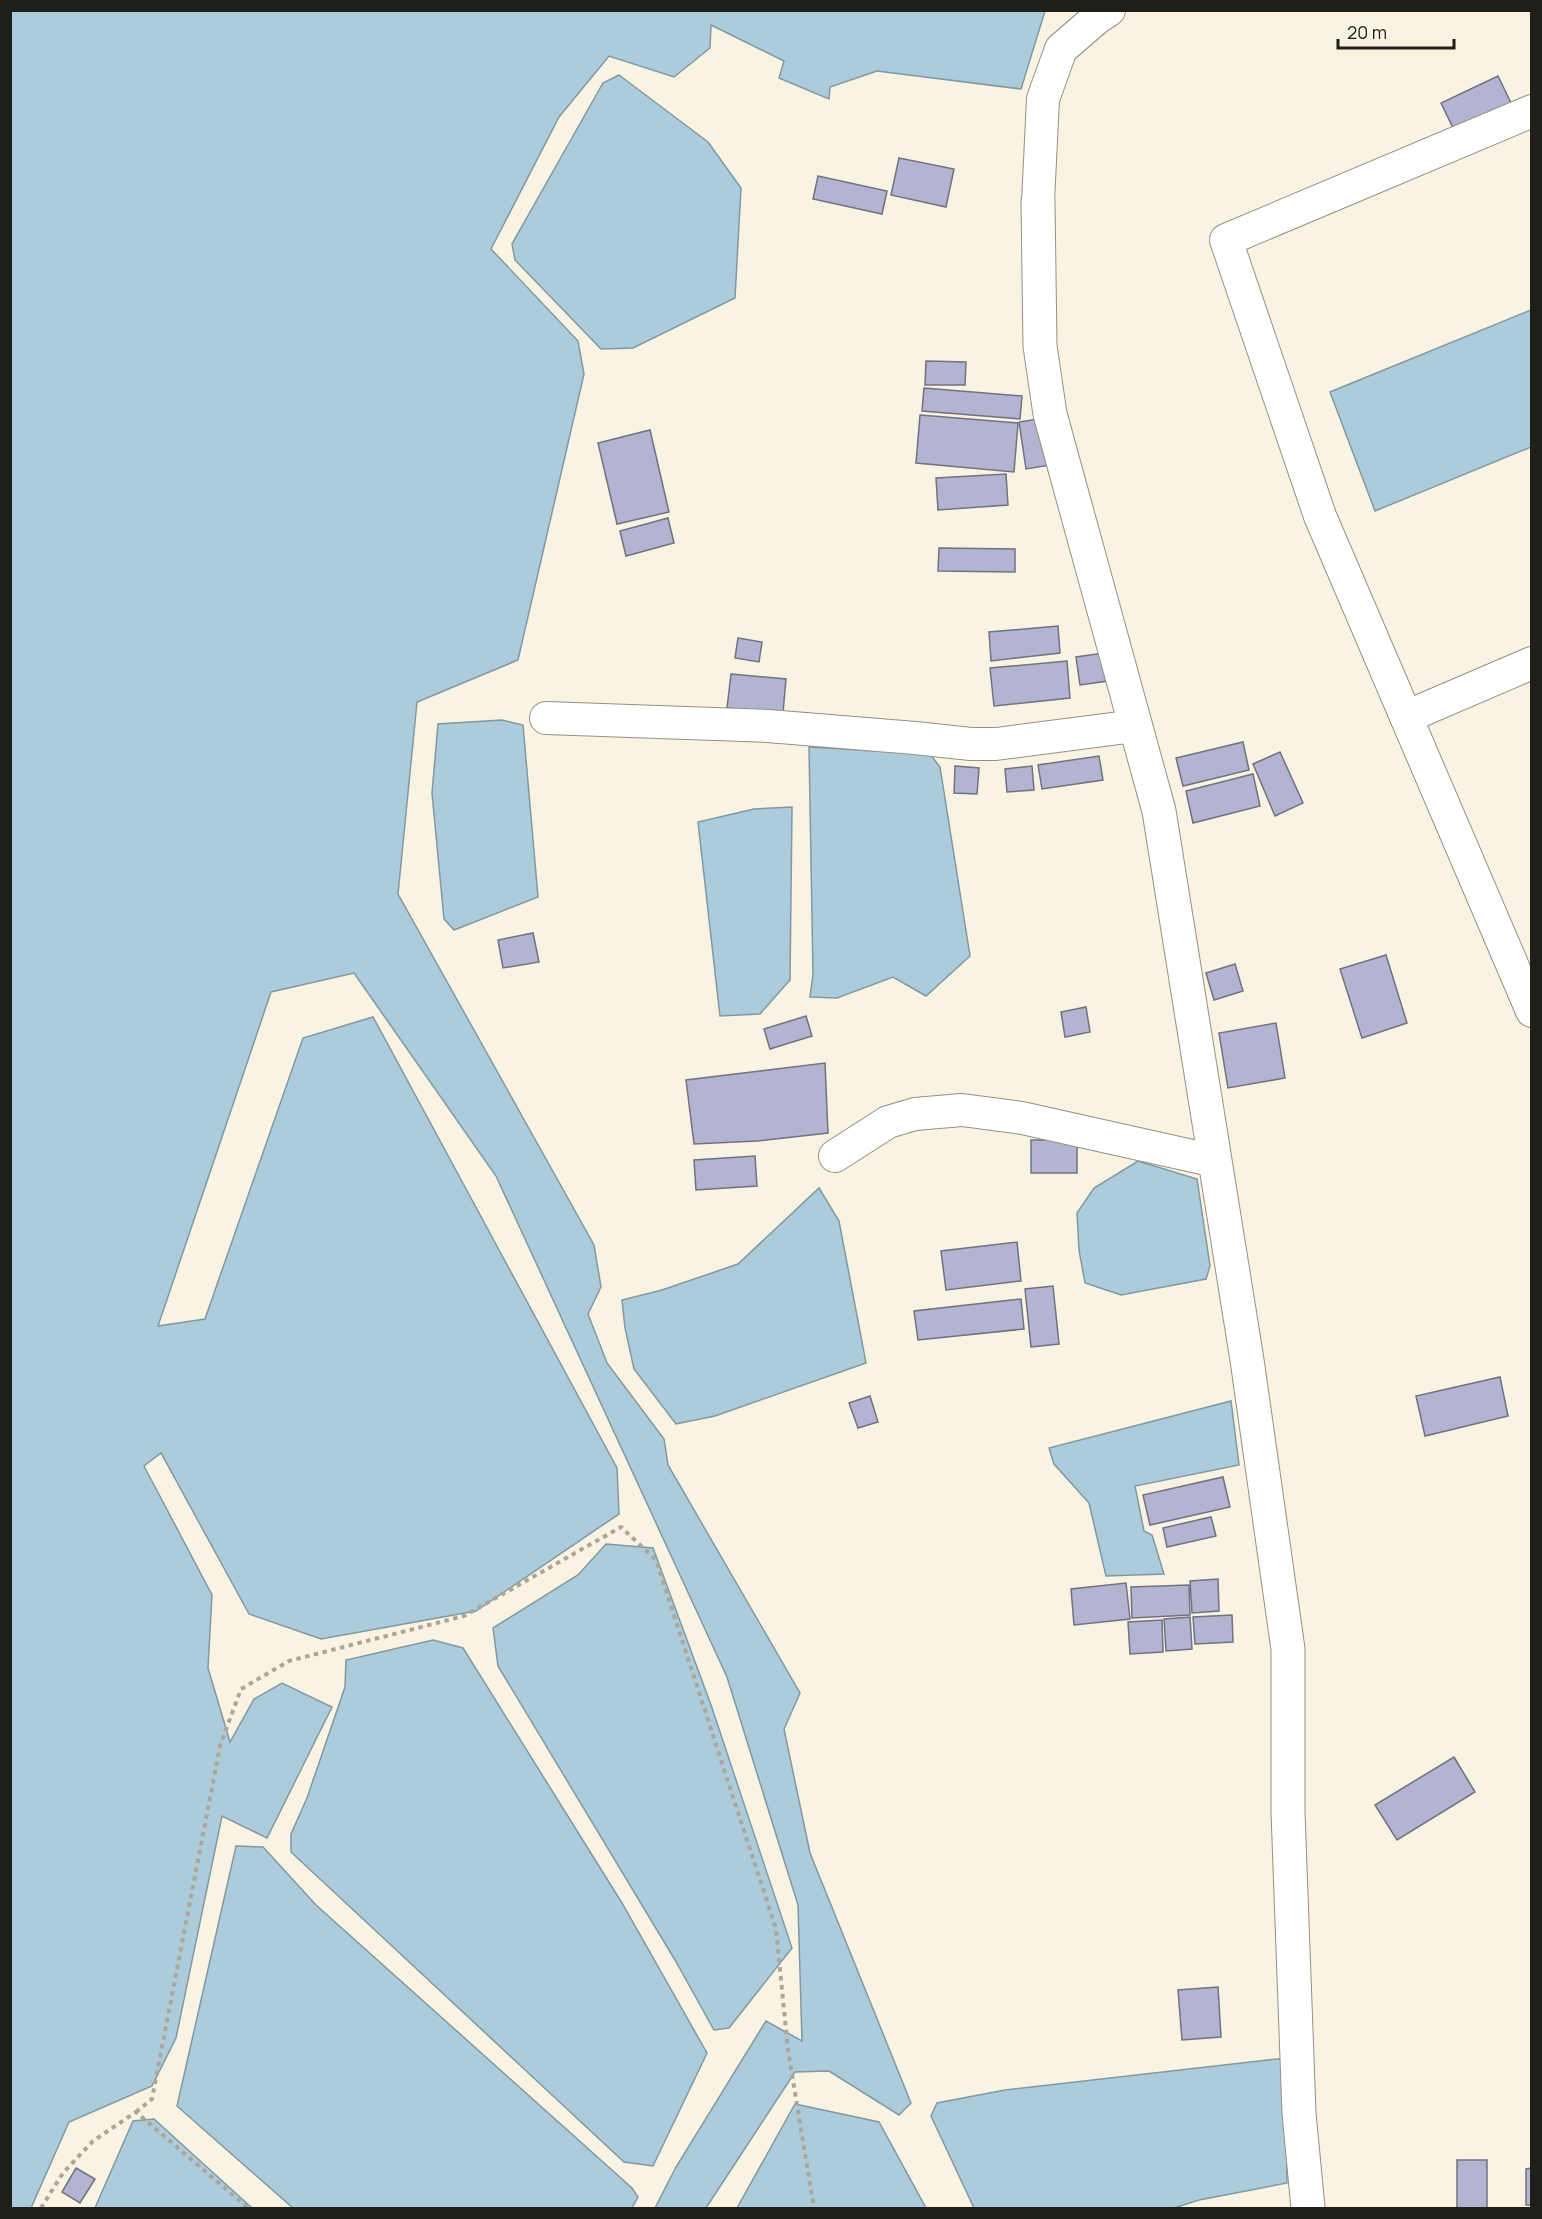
<svg xmlns="http://www.w3.org/2000/svg" width="1542" height="2219" viewBox="0 0 1542 2219" font-family="Manrope,sans-serif">
<style>
.water{fill:#acccdc;stroke:#8298a1;stroke-width:1.5}
.building{fill:#b3b4d1;stroke:#71717f;stroke-width:1.5}
.lines{fill:none;stroke-linecap:round;stroke-linejoin:round}
.minor-casing{stroke:#959182;stroke-width:34}
.tertiary-casing{stroke:#959182;stroke-width:35}
.path{stroke:#aaa69a;stroke-width:4;stroke-dasharray:4.5 4.5;stroke-linecap:butt}
.minor{stroke:#fff;stroke-width:32}
.tertiary{stroke:#fff;stroke-width:33}
</style>
<rect width="100%" height="100%" fill="#f8f3e3"/>
<g class="water">
<polygon points="11,10 1045,11 1021,89 877,71 830,87 829,99 779,78 784,61 711,25 710,48 674,77 609,56 559,117 491,249 578,341 584,374 518,660 417,702 398,894 594,1245 601,1287 588,1314 607,1363 664,1439 668,1465 800,1693 784,1729 810,1853 911,2103 899,2115 829,2071 795,2072 706,2208 655,2208 676,2167 766,2021 802,2041 798,1905 727,1677 496,1176 354,973 271,992 158,1326 205,1319 303,1038 373,1017 617,1468 619,1514 476,1611 321,1639 249,1614 161,1453 144,1466 212,1595 208,1668 230,1742 254,1699 282,1683 332,1707 267,1838 222,1816 176,2038 152,2086 69,2122 31,2208 11,2208"/>
<polygon points="619,75 708,142 741,188 735,298 633,348 601,349 515,260 512,244 603,83"/>
<polygon points="1531,310 1531,447 1375,511 1330,392"/>
<polygon points="502,720 523,725 538,897 454,930 444,919 432,793 438,724"/>
<polygon points="809,747 930,754 940,767 970,956 926,996 893,977 837,998 810,997 813,974"/>
<polygon points="792,807 790,980 760,1014 720,1016 698,822 754,809"/>
<polygon points="1138,1161 1197,1179 1210,1266 1206,1279 1121,1295 1085,1283 1079,1250 1077,1213 1094,1188"/>
<polygon points="819,1188 839,1221 866,1363 715,1416 676,1424 634,1369 625,1328 622,1300 662,1290 738,1264"/>
<polygon points="1231,1401 1239,1465 1135,1486 1144,1531 1152,1535 1164,1574 1106,1576 1089,1503 1054,1464 1049,1448"/>
<polygon points="606,1544 653,1548 711,1705 792,1948 729,2028 714,2030 675,1960 498,1666 493,1628 578,1575"/>
<polygon points="433,1640 463,1648 622,1903 707,2053 653,2166 624,2162 291,1852 291,1834 307,1798 345,1687 346,1660"/>
<polygon points="236,1846 263,1847 316,1905 632,2188 638,2197 632,2208 293,2208 177,2106"/>
<polygon points="1286,2058 1287,2183 1199,2200 1174,2208 974,2208 931,2116 937,2103 1005,2090"/>
<polygon points="795,2104 879,2122 926,2208 737,2208"/>
<polygon points="154,2119 252,2208 95,2208 133,2121"/>
</g>
<g class="building">
<polygon points="1498,76 1511,103 1454,130 1441,103"/>
<polygon points="899,158 954,169 946,207 891,195"/>
<polygon points="818,176 887,191 882,214 813,199"/>
<polygon points="926,361 966,362 965,385 925,385"/>
<polygon points="924,388 1022,396 1020,419 922,411"/>
<polygon points="920,415 1018,423 1014,472 916,463"/>
<polygon points="1044,418 1051,465 1026,469 1019,422"/>
<polygon points="650,430 669,512 617,524 598,443"/>
<polygon points="1006,474 1008,505 938,510 936,478"/>
<polygon points="668,518 674,543 626,556 620,531"/>
<polygon points="939,548 1015,549 1015,572 938,571"/>
<polygon points="1058,626 1060,653 991,661 989,632"/>
<polygon points="738,638 762,642 759,662 735,658"/>
<polygon points="1104,653 1108,681 1080,685 1076,657"/>
<polygon points="1067,661 1070,698 994,706 990,668"/>
<polygon points="731,674 786,679 783,713 727,708"/>
<polygon points="1243,742 1249,770 1183,786 1176,758"/>
<polygon points="1280,752 1303,803 1275,816 1253,764"/>
<polygon points="1099,756 1103,780 1042,789 1038,765"/>
<polygon points="955,766 979,768 977,794 954,793"/>
<polygon points="1032,766 1034,790 1007,792 1005,769"/>
<polygon points="1253,774 1260,806 1193,823 1186,791"/>
<polygon points="533,933 539,962 503,968 498,940"/>
<polygon points="1386,955 1407,1023 1362,1038 1340,969"/>
<polygon points="1235,964 1243,991 1214,1000 1206,973"/>
<polygon points="1086,1007 1090,1032 1065,1037 1061,1012"/>
<polygon points="806,1016 812,1036 770,1049 764,1029"/>
<polygon points="1276,1023 1285,1078 1228,1088 1219,1033"/>
<polygon points="825,1063 828,1133 757,1141 694,1144 686,1080"/>
<rect x="1031" y="1140" width="46" height="33"/>
<polygon points="755,1156 757,1186 696,1190 694,1160"/>
<polygon points="1017,1242 1021,1281 946,1290 941,1251"/>
<polygon points="1053,1286 1059,1344 1031,1347 1025,1289"/>
<polygon points="1021,1299 1024,1329 918,1340 914,1311"/>
<polygon points="1500,1377 1508,1416 1425,1436 1416,1396"/>
<polygon points="870,1396 878,1422 858,1428 849,1403"/>
<polygon points="1223,1477 1230,1507 1150,1525 1143,1495"/>
<polygon points="1211,1517 1216,1536 1167,1547 1163,1528"/>
<polygon points="1218,1579 1219,1611 1192,1613 1190,1581"/>
<polygon points="1126,1583 1130,1619 1074,1625 1071,1589"/>
<polygon points="1189,1585 1190,1615 1132,1618 1131,1587"/>
<polygon points="1232,1615 1233,1642 1195,1644 1193,1617"/>
<polygon points="1190,1617 1192,1649 1166,1651 1164,1619"/>
<polygon points="1162,1620 1163,1652 1130,1654 1128,1622"/>
<polygon points="1454,1757 1475,1792 1397,1840 1375,1805"/>
<polygon points="1218,1987 1221,2037 1182,2040 1178,1990"/>
<rect x="1457" y="2160" width="30" height="48"/>
<polygon points="76,2168 95,2179 80,2203 62,2192"/>
<polygon points="1532,2168 1532,2205 1526,2205 1526,2169"/>
</g>
<g class="lines">
<g class="minor-casing">
<g id="minor">
<polyline points="1532,111 1226,240 1320,516 1532,1011"/>
<polyline points="1038,202 1043,99 1061,49 1097,18 1109,10"/>
<polyline points="1406,717 1532,663"/>
<polyline points="546,718 768,726 915,738 971,744 996,744 1135,726"/>
<polyline points="835,1156 888,1122 915,1114 962,1110 1022,1118 1215,1161"/>
</g>
</g>
<g class="tertiary-casing">
<polyline id="tertiary" points="1038,202 1040,346 1050,414 1159,811 1247,1360 1288,1649 1288,1812 1299,2113 1308,2208"/>
</g>
<g class="path">
<polyline points="136,2112 152,2099 220,1746 241,1689 289,1661 464,1616 621,1527 656,1560 776,1929 788,2050 814,2208"/>
<polyline points="41,2208 63,2173 93,2141 136,2112 248,2208"/>
</g>
<use href="#minor" class="minor"/>
<use href="#tertiary" class="tertiary"/>
</g>
<rect width="1542" height="2219" fill="none" stroke="#1f1e18" stroke-width="24"/>
<path d="M1338 39v9h116v-9" fill="none" stroke="#1f1e18" stroke-width="3"/>
<text x="1347" y="39" font-size="18" fill="#1f1e18" stroke="#f8f3e3" stroke-width="4.5" paint-order="stroke">20 m</text>
</svg>
